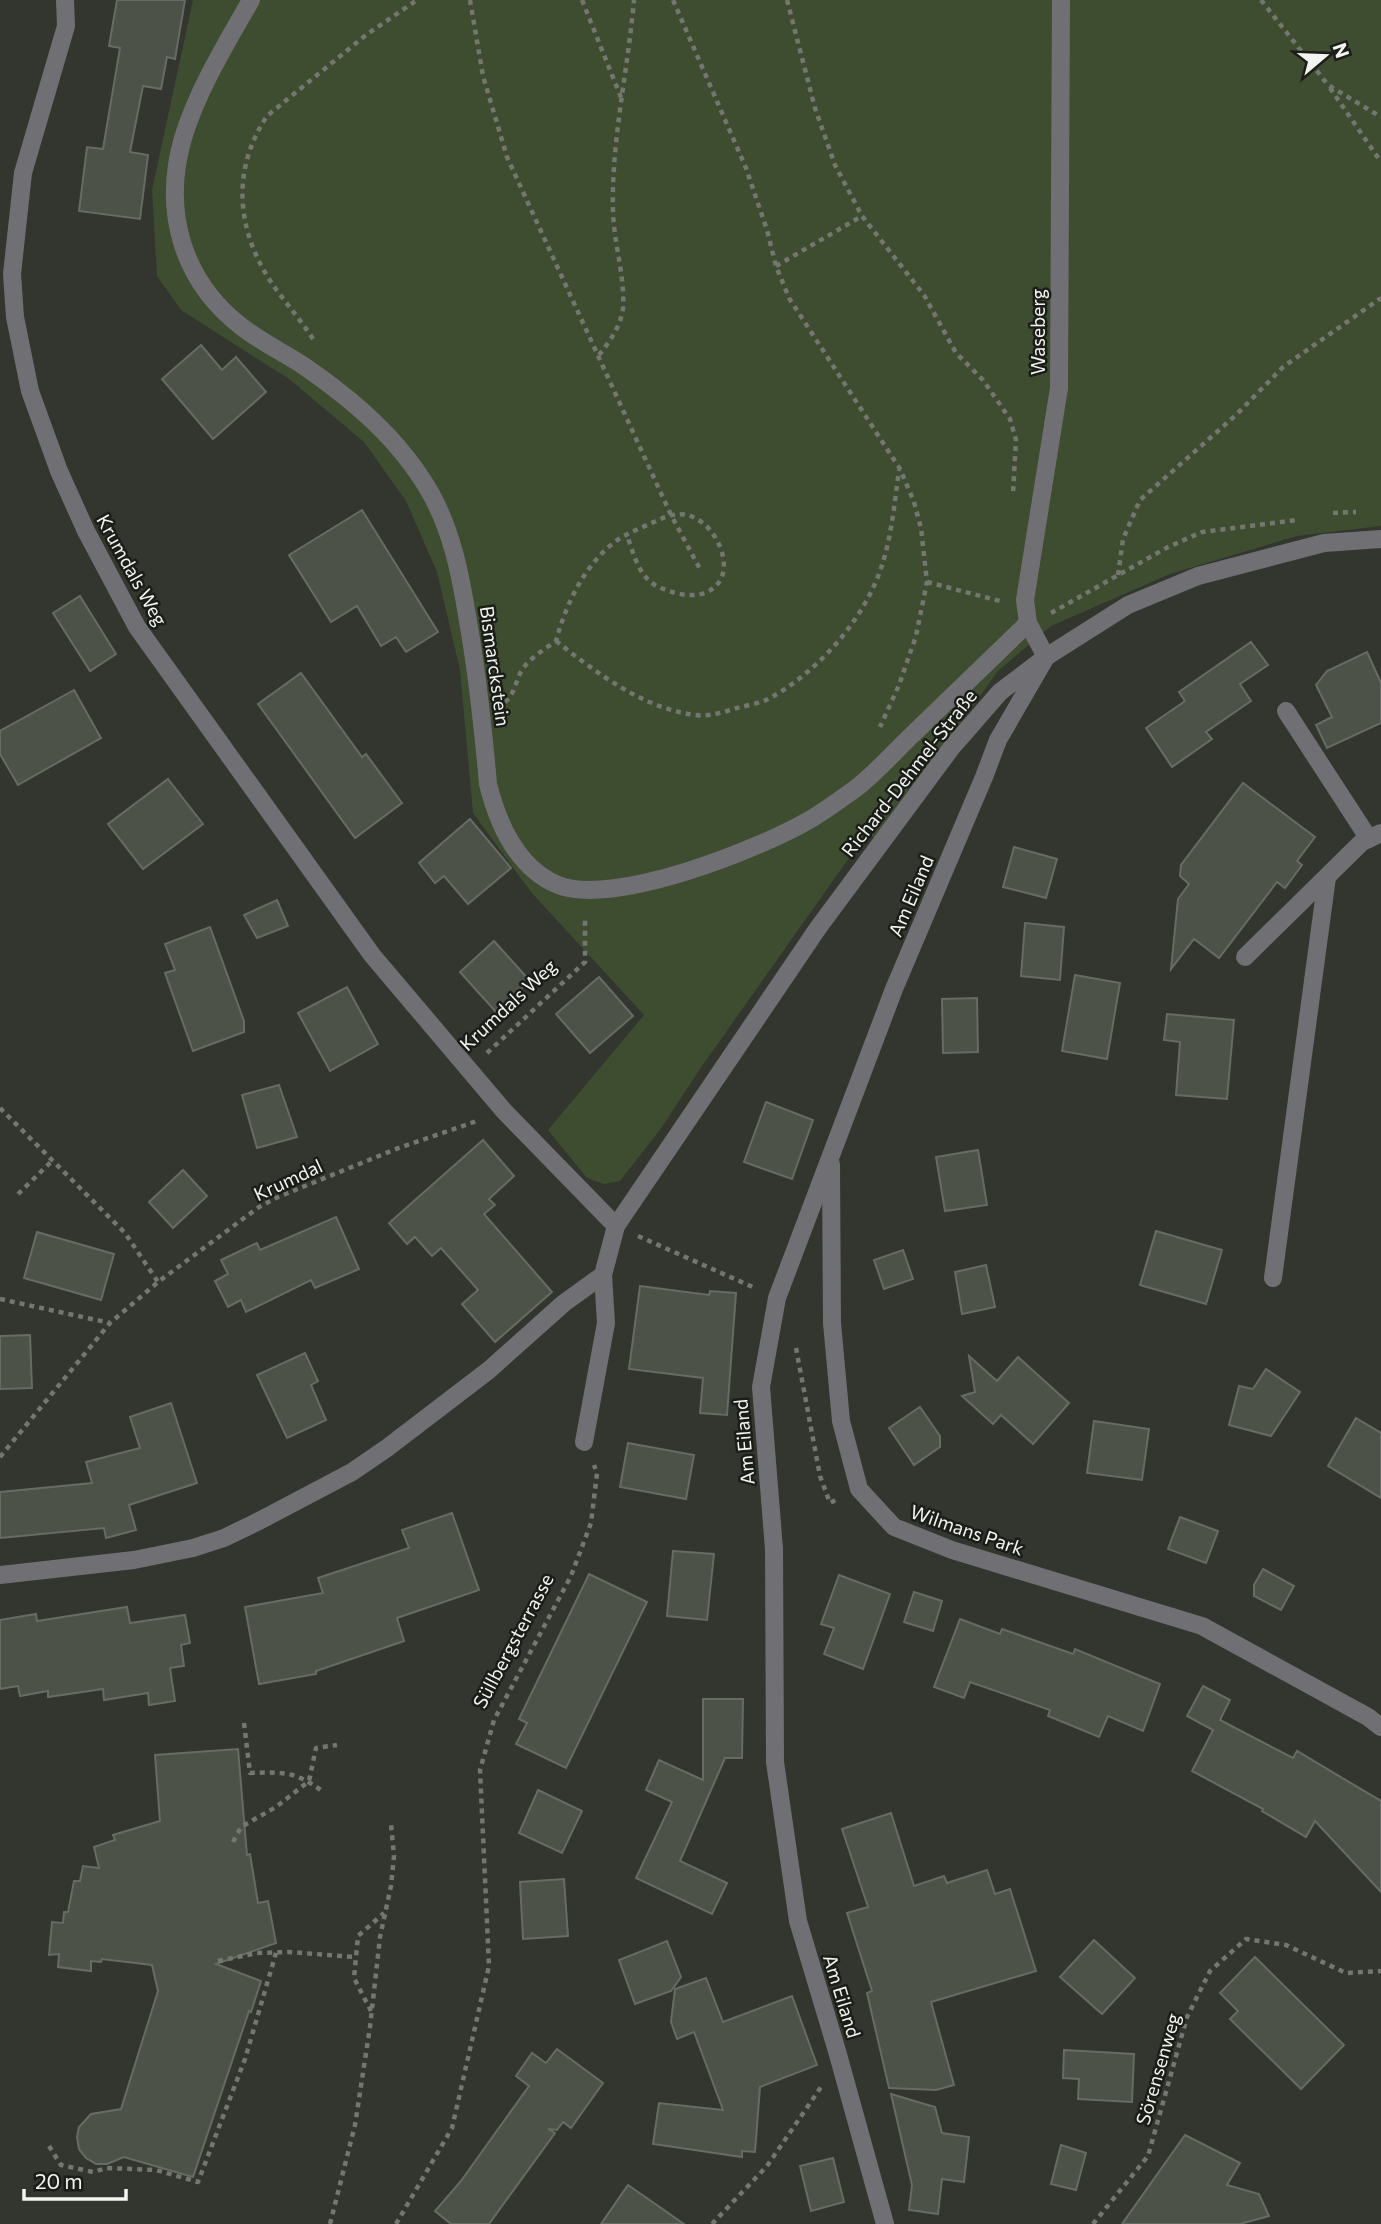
<svg xmlns="http://www.w3.org/2000/svg" width="1381" height="2224" viewBox="0 0 1381 2224" font-family="Commissioner,sans-serif">
<style>
.green{fill:#3e4d30}
.building{fill:#4d5249;stroke:#666b63;stroke-width:2}
.lines{fill:none;stroke-linecap:round;stroke-linejoin:round}
.path{stroke:#747770;stroke-width:4.5;stroke-dasharray:5 5;stroke-linecap:butt}
.minor{stroke:#707074;stroke-width:18}
.labels{text-anchor:middle;stroke-width:5;stroke-linejoin:round;paint-order:stroke}
.street-label{font-size:19px;fill:#f2f5f0;stroke:#1b1d19}
</style>
<rect width="100%" height="100%" fill="#32362e"/>
<polygon class="green" points="193,0 1381,0 1381,526 1297,536 1170,574 1051,626 998,671 876,841 868,831 702,1066 662,1127 620,1181 604,1184 587,1178 548,1130 644,1015 531,892 473,813 460,670 437,572 406,501 364,442 289,379 181,310 157,276 152,190"/>
<g class="building">
<polygon points="117,0 185,0 175,59 167,57 161,89 143,86 130,152 148,155 140,219 79,211 87,147 103,149 120,48 109,46"/>
<polygon points="201,345 222,370 236,357 266,392 213,439 162,379"/>
<polygon points="362,510 438,632 406,652 396,637 381,646 357,606 331,622 289,555"/>
<polygon points="80,596 116,654 90,671 53,613"/>
<polygon points="1251,642 1268,665 1240,684 1251,701 1206,732 1212,739 1172,767 1146,728 1185,701 1179,692"/>
<polygon points="1367,652 1381,683 1381,723 1327,748 1316,725 1332,717 1316,685 1327,671"/>
<polygon points="301,673 362,757 366,754 402,803 355,838 258,704"/>
<polygon points="74,690 101,738 18,785 0,754 0,731"/>
<polygon points="168,779 203,824 143,869 108,824"/>
<polygon points="1243,783 1315,837 1297,861 1302,865 1285,888 1277,882 1219,958 1194,939 1171,969 1178,899 1189,884 1180,876 1181,865"/>
<polygon points="470,819 511,868 468,904 444,876 435,883 419,863"/>
<polygon points="1014,847 1057,859 1046,898 1003,887"/>
<polygon points="277,900 288,926 257,938 244,915"/>
<polygon points="1025,923 1064,927 1060,980 1021,976"/>
<polygon points="210,927 244,1021 244,1032 193,1051 165,973 175,970 165,944"/>
<polygon points="494,941 530,981 496,1012 460,972"/>
<polygon points="1075,975 1120,983 1107,1059 1062,1051"/>
<polygon points="599,977 633,1016 590,1053 556,1014"/>
<polygon points="347,987 378,1044 330,1071 298,1013"/>
<polygon points="977,998 978,1052 943,1053 942,999"/>
<polygon points="1167,1014 1234,1020 1227,1099 1176,1095 1180,1042 1164,1040"/>
<polygon points="279,1085 297,1137 257,1148 242,1095"/>
<polygon points="766,1102 813,1120 792,1179 744,1162"/>
<polygon points="483,1140 514,1176 489,1199 495,1205 484,1214 552,1292 495,1342 462,1304 478,1290 441,1248 432,1256 415,1237 407,1244 389,1223"/>
<polygon points="978,1150 987,1205 945,1211 936,1157"/>
<polygon points="183,1170 207,1196 173,1228 149,1202"/>
<polygon points="336,1217 359,1269 315,1288 311,1280 246,1312 241,1300 228,1307 215,1281 228,1274 221,1260 257,1243 260,1250"/>
<polygon points="1156,1231 1222,1250 1206,1304 1140,1285"/>
<polygon points="37,1232 114,1254 101,1300 24,1278"/>
<polygon points="903,1250 913,1279 884,1289 874,1260"/>
<polygon points="986,1265 995,1307 962,1314 955,1272"/>
<polygon points="640,1286 709,1295 710,1291 736,1293 727,1415 700,1413 703,1378 629,1369"/>
<polygon points="30,1335 32,1388 0,1389 0,1336"/>
<polygon points="305,1353 318,1381 311,1385 326,1420 287,1438 257,1375"/>
<polygon points="969,1356 997,1381 1018,1357 1069,1403 1033,1444 1001,1415 993,1424 962,1396 975,1392"/>
<polygon points="1266,1369 1300,1392 1271,1436 1229,1425 1239,1386 1253,1389"/>
<polygon points="171,1403 197,1483 129,1505 136,1530 106,1538 104,1528 0,1538 0,1492 92,1483 86,1462 140,1448 130,1417"/>
<polygon points="920,1407 940,1436 940,1447 914,1465 889,1428"/>
<polygon points="1356,1418 1381,1433 1381,1498 1328,1466"/>
<polygon points="1094,1421 1149,1429 1142,1480 1087,1473"/>
<polygon points="628,1443 694,1455 686,1499 620,1487"/>
<polygon points="452,1513 479,1590 397,1618 404,1641 316,1671 316,1674 259,1684 245,1607 323,1593 318,1578 409,1548 402,1530"/>
<polygon points="1180,1517 1218,1531 1206,1563 1168,1549"/>
<polygon points="673,1551 714,1554 707,1620 667,1616"/>
<polygon points="1263,1569 1294,1586 1281,1610 1254,1596 1254,1585"/>
<polygon points="589,1574 647,1602 566,1768 516,1744 527,1723 519,1719"/>
<polygon points="839,1575 890,1594 863,1669 824,1654 834,1628 821,1624"/>
<polygon points="914,1592 942,1601 933,1631 904,1622"/>
<polygon points="127,1607 130,1623 185,1615 190,1643 181,1645 184,1666 170,1668 175,1701 149,1705 148,1693 104,1700 103,1689 48,1697 48,1691 20,1696 18,1686 0,1689 0,1620 36,1614 37,1621"/>
<polygon points="960,1619 1000,1634 1002,1629 1073,1654 1075,1649 1160,1684 1143,1731 1108,1716 1099,1737 1048,1716 1050,1710 970,1682 964,1698 934,1687"/>
<polygon points="1203,1686 1230,1700 1220,1720 1293,1758 1297,1751 1381,1801 1381,1892 1315,1821 1306,1837 1262,1811 1263,1809 1192,1771 1213,1730 1187,1716"/>
<polygon points="703,1699 743,1699 742,1758 725,1758 680,1861 727,1883 712,1914 636,1878 672,1802 646,1790 659,1760 703,1780"/>
<polygon points="238,1749 247,1855 250,1854 258,1903 268,1901 276,1943 216,1964 261,1981 251,2012 249,2011 193,2177 124,2157 107,2164 96,2164 86,2158 79,2149 77,2137 79,2127 91,2114 121,2109 158,1991 152,1965 102,1959 101,1962 91,1961 91,1971 58,1967 59,1954 49,1955 52,1922 63,1923 64,1912 68,1912 74,1881 80,1881 83,1866 99,1868 94,1847 115,1840 113,1835 160,1821 155,1755"/>
<polygon points="538,1790 582,1811 562,1853 519,1833"/>
<polygon points="891,1813 914,1886 944,1876 947,1883 987,1870 995,1894 1010,1889 1036,1971 931,2002 954,2085 936,2090 889,2088 867,1993 872,1991 847,1913 868,1907 842,1829"/>
<polygon points="564,1879 568,1936 523,1939 520,1882"/>
<polygon points="1094,1940 1135,1978 1102,2014 1060,1977"/>
<polygon points="667,1941 681,1977 671,1991 635,2004 619,1960"/>
<polygon points="1255,1957 1344,2045 1301,2089 1230,2019 1238,2011 1220,1993"/>
<polygon points="706,1978 723,2022 792,1996 817,2065 760,2087 755,2152 742,2151 742,2157 653,2144 659,2103 723,2110 694,2032 677,2039 671,2022 675,1989"/>
<polygon points="557,2049 603,2083 571,2128 563,2122 557,2130 548,2129 555,2133 489,2224 451,2224 435,2211 461,2181 529,2086 516,2076 532,2053 546,2063"/>
<polygon points="1064,2050 1134,2054 1132,2102 1078,2099 1079,2079 1063,2078"/>
<polygon points="891,2094 935,2107 942,2133 969,2137 964,2182 942,2179 938,2214 909,2210 912,2185"/>
<polygon points="1185,2135 1240,2163 1227,2185 1259,2194 1269,2216 1240,2224 1122,2224"/>
<polygon points="1061,2145 1086,2153 1076,2190 1051,2184"/>
<polygon points="833,2158 844,2202 811,2211 800,2166"/>
<polygon points="628,2185 684,2224 601,2224"/>
</g>
<g class="lines">
<g class="path">
<polyline points="470,0 483,76 507,157 671,515 700,569"/>
<polyline points="582,0 622,100"/>
<polyline points="673,0 746,168 767,230 776,266 789,298 900,469 914,502 921,528 927,582 916,636 899,685 880,727"/>
<polyline points="787,0 815,108 835,165 862,216 924,295 956,353 983,380 1010,419 1016,440 1013,493"/>
<polyline points="1261,0 1328,85 1381,117"/>
<polyline points="1330,88 1381,162"/>
<polyline points="776,266 862,216"/>
<path d="M313,339C302,322 290,308 278,292C237,237 229,173 267,116L366,35L417,0"/>
<path d="M599,355C610,341 621,326 623,308C625,276 614,244 613,212C611,142 628,70 634,0"/>
<polyline points="1333,513 1356,512"/>
<polyline points="1118,575 1123,539 1140,500 1236,415 1283,367 1381,298"/>
<polyline points="927,582 1000,601"/>
<polyline points="1051,613 1168,547 1202,532 1297,520"/>
<path d="M556,641C597,673 642,708 695,715C710,717 723,712 737,708C748,705 762,703 772,697C817,671 857,627 877,579C891,545 894,506 899,470"/>
<path d="M505,702C516,693 516,677 524,667C533,656 545,649 556,641C566,604 584,565 616,541C627,533 641,528 654,522C667,516 681,510 695,518C720,530 739,577 707,592C692,599 670,593 655,585C638,575 633,552 627,535"/>
<polyline points="487,1053 585,962 585,916"/>
<polyline points="0,1108 125,1233 158,1282"/>
<polyline points="18,1194 53,1160"/>
<polyline points="638,1236 755,1288"/>
<polyline points="0,1299 110,1323"/>
<polyline points="796,1348 820,1476 830,1503 836,1500"/>
<polyline points="0,1457 110,1323 158,1282 259,1207 278,1197 396,1149 477,1121"/>
<path d="M244,1723L250,1773C283,1772 295,1771 322,1791"/>
<polyline points="233,1842 241,1827 276,1807 309,1781 316,1748 337,1745"/>
<polyline points="218,1961 257,1953 289,1952 355,1957"/>
<polyline points="371,2011 354,1978 358,1936 384,1913"/>
<polyline points="49,2146 61,2165 93,2172 107,2168 156,2170 198,2182 245,2059 276,1953"/>
<polyline points="330,2224 355,2125 370,2027 380,1937 391,1886 394,1856 391,1824"/>
<polyline points="396,2224 452,2128 489,1966 480,1770 494,1720 571,1576 591,1523 597,1473 594,1465"/>
<polyline points="712,2224 767,2166 821,2087"/>
<polyline points="1093,2224 1148,2156 1187,2017 1210,1971 1246,1939 1286,1945 1346,1973 1381,1971"/>
</g>
<g class="minor">
<polyline points="65,0 66,26 23,173 12,274 15,317 30,391 59,471 86,531 137,627 372,955 504,1111 616,1226"/>
<path d="M251,0C226,44 198,89 183,138C162,211 182,281 242,327C260,341 282,352 301,364C352,399 400,439 431,494C452,532 460,573 467,615C477,671 483,727 488,784C498,824 517,868 558,885C614,907 760,849 811,819C826,810 841,799 855,789C876,773 894,752 913,734C951,697 990,660 1028,623"/>
<polyline points="1046,657 1028,623 1025,600 1059,388 1061,0"/>
<polyline points="1286,711 1369,839"/>
<polyline points="1245,957 1362,842 1381,833"/>
<polyline points="831,1164 832,1323 841,1421 859,1489 894,1527 952,1550 1202,1626 1368,1717 1381,1727"/>
<polyline points="1273,1278 1327,877"/>
<polyline points="584,1442 606,1323 603,1275 616,1226 818,928 952,747 1000,692 1046,657 1128,605 1198,576 1324,543 1381,539"/>
<polyline points="0,1575 134,1560 193,1548 224,1538 257,1522 352,1472 387,1448 489,1370 564,1303 603,1275"/>
<polyline points="885,2224 837,2051 798,1921 775,1762 774,1549 761,1387 777,1298 894,989 984,777 998,740 1046,657"/>
</g>
</g>
<g class="labels">
<g class="street-label">
<text transform="translate(1038 332) rotate(-90)" y="7">Waseberg</text>
<text transform="translate(132 570) rotate(61)" y="7">Krumdals Weg</text>
<text transform="translate(495 666) rotate(82)" y="7">Bismarckstein</text>
<text transform="translate(909 773) rotate(-52)" y="7">Richard-Dehmel-Straße</text>
<text transform="translate(911 896) rotate(-67)" y="7">Am Eiland</text>
<text transform="translate(508 1005) rotate(-43)" y="7">Krumdals Weg</text>
<text transform="translate(288 1180) rotate(-25)" y="7">Krumdal</text>
<text transform="translate(744 1442) rotate(-95)" y="7">Am Eiland</text>
<text transform="translate(967 1530) rotate(19)" y="7">Wilmans Park</text>
<text transform="translate(513 1641) rotate(-62)" y="7">Süllbergsterrasse</text>
<text transform="translate(842 1996) rotate(73)" y="7">Am Eiland</text>
<text transform="translate(1158 2069) rotate(-74)" y="7">Sörensenweg</text>
</g>
</g>
<g transform="translate(1325 56) rotate(71)" stroke="#1b1d19" stroke-width="5" paint-order="stroke">
<path d="M0-5L12 26L0 18L-12 26Z" fill="#f2f5f0"/>
<text y="-10" font-size="19" font-weight="bold" text-anchor="middle" fill="#f2f5f0">N</text>
</g>
<path d="M24 2189v10h102v-10" fill="none" stroke="#f2f5f0" stroke-width="3.5"/>
<text x="35" y="2189" font-size="21" fill="#f2f5f0" stroke="#1b1d19" stroke-width="5" paint-order="stroke">20 m</text>
</svg>
